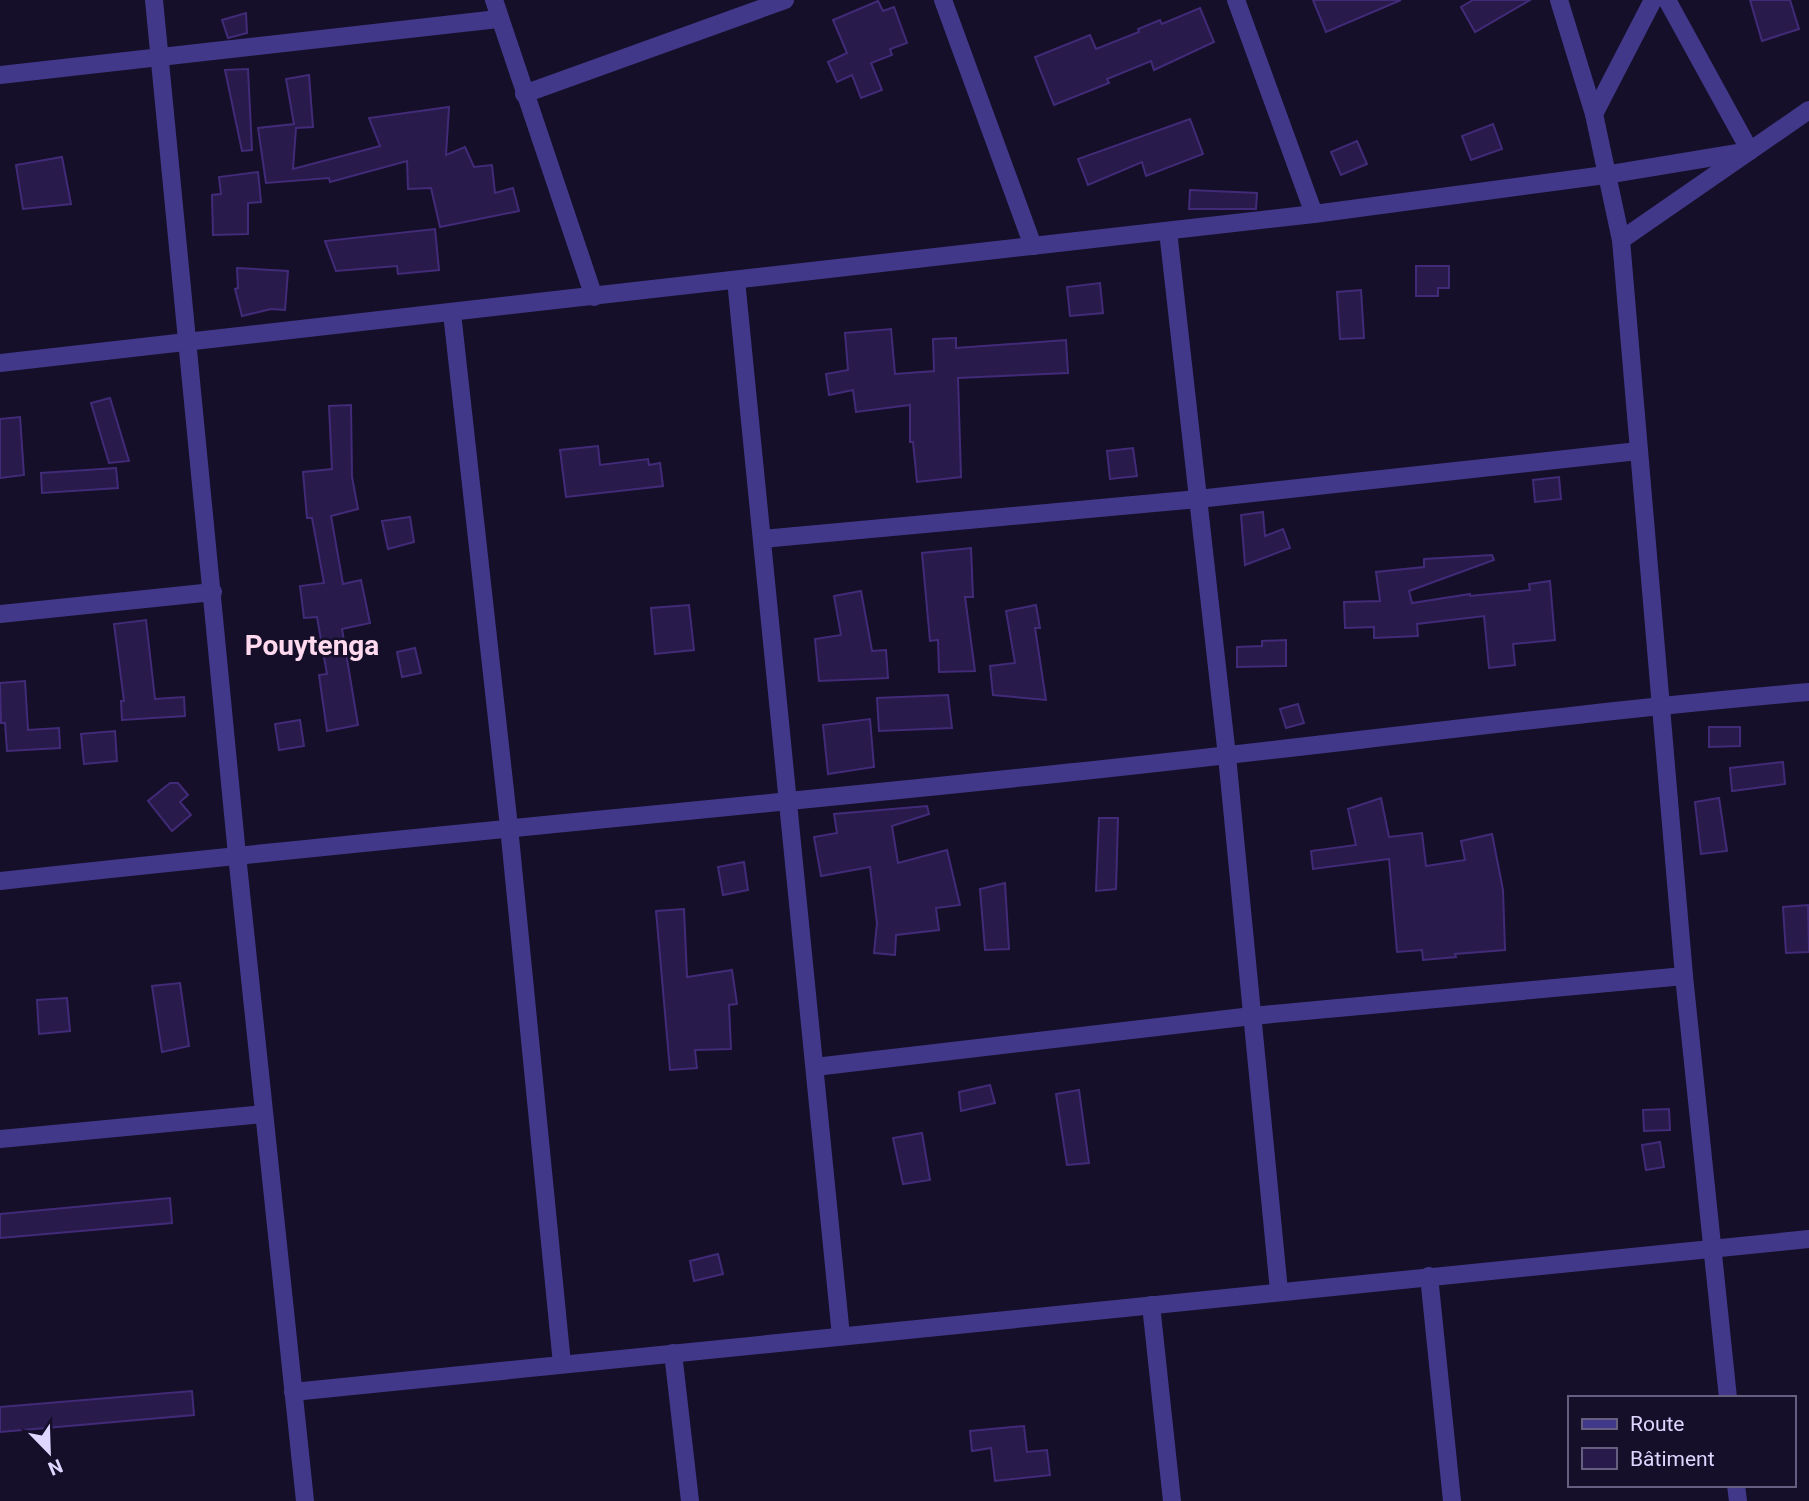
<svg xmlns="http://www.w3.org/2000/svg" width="1809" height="1501" viewBox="0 0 1809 1501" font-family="Roboto,sans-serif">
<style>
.building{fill:#281a4b;stroke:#412b78;stroke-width:2}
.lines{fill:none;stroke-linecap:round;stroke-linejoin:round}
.street{stroke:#42388a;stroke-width:18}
.labels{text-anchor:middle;stroke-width:5;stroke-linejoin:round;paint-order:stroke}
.district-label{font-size:28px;font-weight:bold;fill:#ffd9ee;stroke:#160f29}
</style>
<rect width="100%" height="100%" fill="#160f29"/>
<g class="building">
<polygon points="1313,0 1401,0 1326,32"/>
<polygon points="1473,0 1530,0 1475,32 1461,7"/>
<polygon points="1750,0 1790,0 1799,29 1762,41"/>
<polygon points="878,1 883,11 894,7 907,43 890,49 892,55 871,63 882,90 861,98 852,75 837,82 828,62 847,53 833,20"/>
<polygon points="1200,8 1214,42 1154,70 1151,61 1107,79 1109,83 1054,105 1035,57 1090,35 1096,49 1139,32 1138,29 1160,20 1162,24"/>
<polygon points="246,13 247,33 228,38 222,20"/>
<polygon points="248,69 252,150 242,151 225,70"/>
<polygon points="309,75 313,127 296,128 293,169 380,146 369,118 449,107 446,155 465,147 474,167 492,165 495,193 513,188 519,211 440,227 431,188 408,189 407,161 330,182 329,178 266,183 258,128 294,124 286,79"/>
<polygon points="1190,119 1203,154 1146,176 1142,162 1088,185 1078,159"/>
<polygon points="1493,124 1502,149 1471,160 1462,136"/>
<polygon points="1357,141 1367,164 1341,175 1331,152"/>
<polygon points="62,157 71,204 23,209 16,165"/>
<polygon points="258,172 261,202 248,203 248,234 213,235 212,195 221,194 219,177"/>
<polygon points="1190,190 1257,193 1256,209 1189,209"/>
<polygon points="435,229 439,270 398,274 397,266 336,271 325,241"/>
<polygon points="1416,266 1449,266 1449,288 1438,288 1438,296 1416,296"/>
<polygon points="237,268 288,271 285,310 271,309 242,316 235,289 238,288"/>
<polygon points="1100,283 1103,313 1070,316 1067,287"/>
<polygon points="1361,290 1364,338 1340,339 1337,292"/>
<polygon points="891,329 895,374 934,371 933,339 956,338 956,348 1066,340 1068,373 958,378 961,477 917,482 913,442 910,442 910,405 856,412 853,390 829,395 826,374 848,370 845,333"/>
<polygon points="110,398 129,461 109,463 91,403"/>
<polygon points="351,405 352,477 358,509 331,516 343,584 361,580 370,623 342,629 358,725 327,731 319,675 327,674 317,617 304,618 300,586 324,583 312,518 307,518 303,472 332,469 329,406"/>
<polygon points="20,417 24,475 0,478 0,419"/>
<polygon points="598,446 600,465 648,459 649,465 660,463 663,486 566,497 560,450"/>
<polygon points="1133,448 1137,476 1110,479 1107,451"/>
<polygon points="116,468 118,488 42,493 41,473"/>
<polygon points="1559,477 1561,499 1535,502 1533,480"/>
<polygon points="1263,512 1265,536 1283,529 1290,548 1245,565 1241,515"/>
<polygon points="410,517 414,542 388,549 382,521"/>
<polygon points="971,548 973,597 965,597 975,671 939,672 938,640 930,641 922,553"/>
<polygon points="1492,555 1494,560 1409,591 1412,603 1470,594 1470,596 1530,590 1529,584 1550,581 1555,640 1513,644 1515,665 1489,668 1484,616 1417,624 1418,636 1374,638 1374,627 1345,628 1344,602 1380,601 1376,572 1424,567 1424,559"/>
<polygon points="861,591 872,651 886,650 888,678 819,681 815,639 841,635 834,596"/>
<polygon points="689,605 694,650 655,654 651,608"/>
<polygon points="1036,605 1040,628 1035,628 1046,700 993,695 990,666 1015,663 1006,611"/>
<polygon points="146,620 155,699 184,697 185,716 122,720 121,701 124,701 114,624"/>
<polygon points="1286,640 1286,666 1237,667 1237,647 1262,646 1262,641"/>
<polygon points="415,648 421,673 402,677 397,652"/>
<polygon points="25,681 28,730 59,728 60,748 7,751 5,723 1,723 0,683"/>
<polygon points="948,695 952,728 879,731 877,698"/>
<polygon points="1298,704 1304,723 1286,728 1280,709"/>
<polygon points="870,719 874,767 828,774 823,725"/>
<polygon points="300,720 304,746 279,750 275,724"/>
<polygon points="1709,727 1740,727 1740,746 1709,747"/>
<polygon points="115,731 117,761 84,764 81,734"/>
<polygon points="1783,762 1785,784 1732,791 1730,768"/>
<polygon points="170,783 178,783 188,795 180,802 191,815 172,831 148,801"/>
<polygon points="1381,798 1389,837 1422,833 1426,866 1465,860 1461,841 1492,834 1503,890 1505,950 1455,954 1456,957 1423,960 1422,950 1397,952 1389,859 1313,869 1311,851 1356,845 1348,809"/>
<polygon points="1719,798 1727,851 1701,854 1695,802"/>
<polygon points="927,806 929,814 892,826 898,863 947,850 960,905 936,908 939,930 896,935 895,955 874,953 877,923 870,867 821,876 814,837 837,833 834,814"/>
<polygon points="1099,818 1118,818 1116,889 1096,891"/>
<polygon points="744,862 748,890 723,895 718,867"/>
<polygon points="1005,883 1009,949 985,950 980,889"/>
<polygon points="1808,905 1809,952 1786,953 1783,907"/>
<polygon points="684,909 687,977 732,970 737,1004 729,1005 731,1049 695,1050 697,1068 670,1070 656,911"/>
<polygon points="180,983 189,1046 162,1052 152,986"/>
<polygon points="67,998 70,1031 39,1034 37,1000"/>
<polygon points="990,1085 995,1103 961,1111 959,1092"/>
<polygon points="1079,1090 1089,1163 1067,1165 1056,1094"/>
<polygon points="1669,1109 1670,1130 1644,1131 1643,1110"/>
<polygon points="922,1133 930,1180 903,1184 893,1138"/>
<polygon points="1660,1142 1664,1167 1646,1170 1642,1145"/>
<polygon points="170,1198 172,1223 0,1238 0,1214"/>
<polygon points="718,1254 723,1274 694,1281 690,1261"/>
<polygon points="192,1391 194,1415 0,1432 0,1407"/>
<polygon points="1024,1426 1027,1452 1047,1450 1050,1475 995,1481 991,1448 972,1451 970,1431"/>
</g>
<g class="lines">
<g class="street">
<polyline points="154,0 237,855 305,1501"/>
<polyline points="494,0 594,297"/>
<polyline points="943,0 1033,246"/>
<polyline points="1236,0 1314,214"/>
<polyline points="1559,0 1594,114 1621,240 1684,976 1728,1398"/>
<polyline points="0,75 498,19"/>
<polyline points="524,94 785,0"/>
<polyline points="1594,114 1653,0"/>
<polyline points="1168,231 1227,756 1279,1291"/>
<polyline points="1621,240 1809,110"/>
<polyline points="736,280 841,1336"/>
<polyline points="452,313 509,827 562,1364"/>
<polyline points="0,363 1314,214 1605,175 1750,151 1667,0"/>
<polyline points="762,539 1198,499 1638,451"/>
<polyline points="0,614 213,592"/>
<path d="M0,881C351,842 703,811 1055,774C1306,748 1557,714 1809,692"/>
<polyline points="815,1067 1252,1016 1684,976"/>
<polyline points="0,1139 264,1114"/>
<polyline points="1429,1276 1452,1501"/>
<polyline points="1151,1305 1172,1501"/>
<polyline points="673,1353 690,1501"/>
<polyline points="293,1392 1809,1239"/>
<polyline points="1736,1485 1738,1501"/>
</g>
</g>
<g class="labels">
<g class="district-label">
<text x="312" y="655">Pouytenga</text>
</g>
</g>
<rect x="1568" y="1396" width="228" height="91" fill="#160f29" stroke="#665f7f" stroke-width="2"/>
<rect x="1582" y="1419" width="35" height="10" fill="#42388a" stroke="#665f7f" stroke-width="2"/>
<text x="1630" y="1431" font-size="21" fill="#dfd7ff">Route</text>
<rect x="1582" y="1448" width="35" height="21" fill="#281a4b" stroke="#665f7f" stroke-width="2"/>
<text x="1630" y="1466" font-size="21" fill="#dfd7ff">Bâtiment</text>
<g transform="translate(49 1452) rotate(157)" stroke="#160f29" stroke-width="5" paint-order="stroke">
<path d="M0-5L12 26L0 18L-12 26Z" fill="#dfd7ff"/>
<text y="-10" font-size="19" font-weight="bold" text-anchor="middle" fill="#dfd7ff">N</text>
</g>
</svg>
